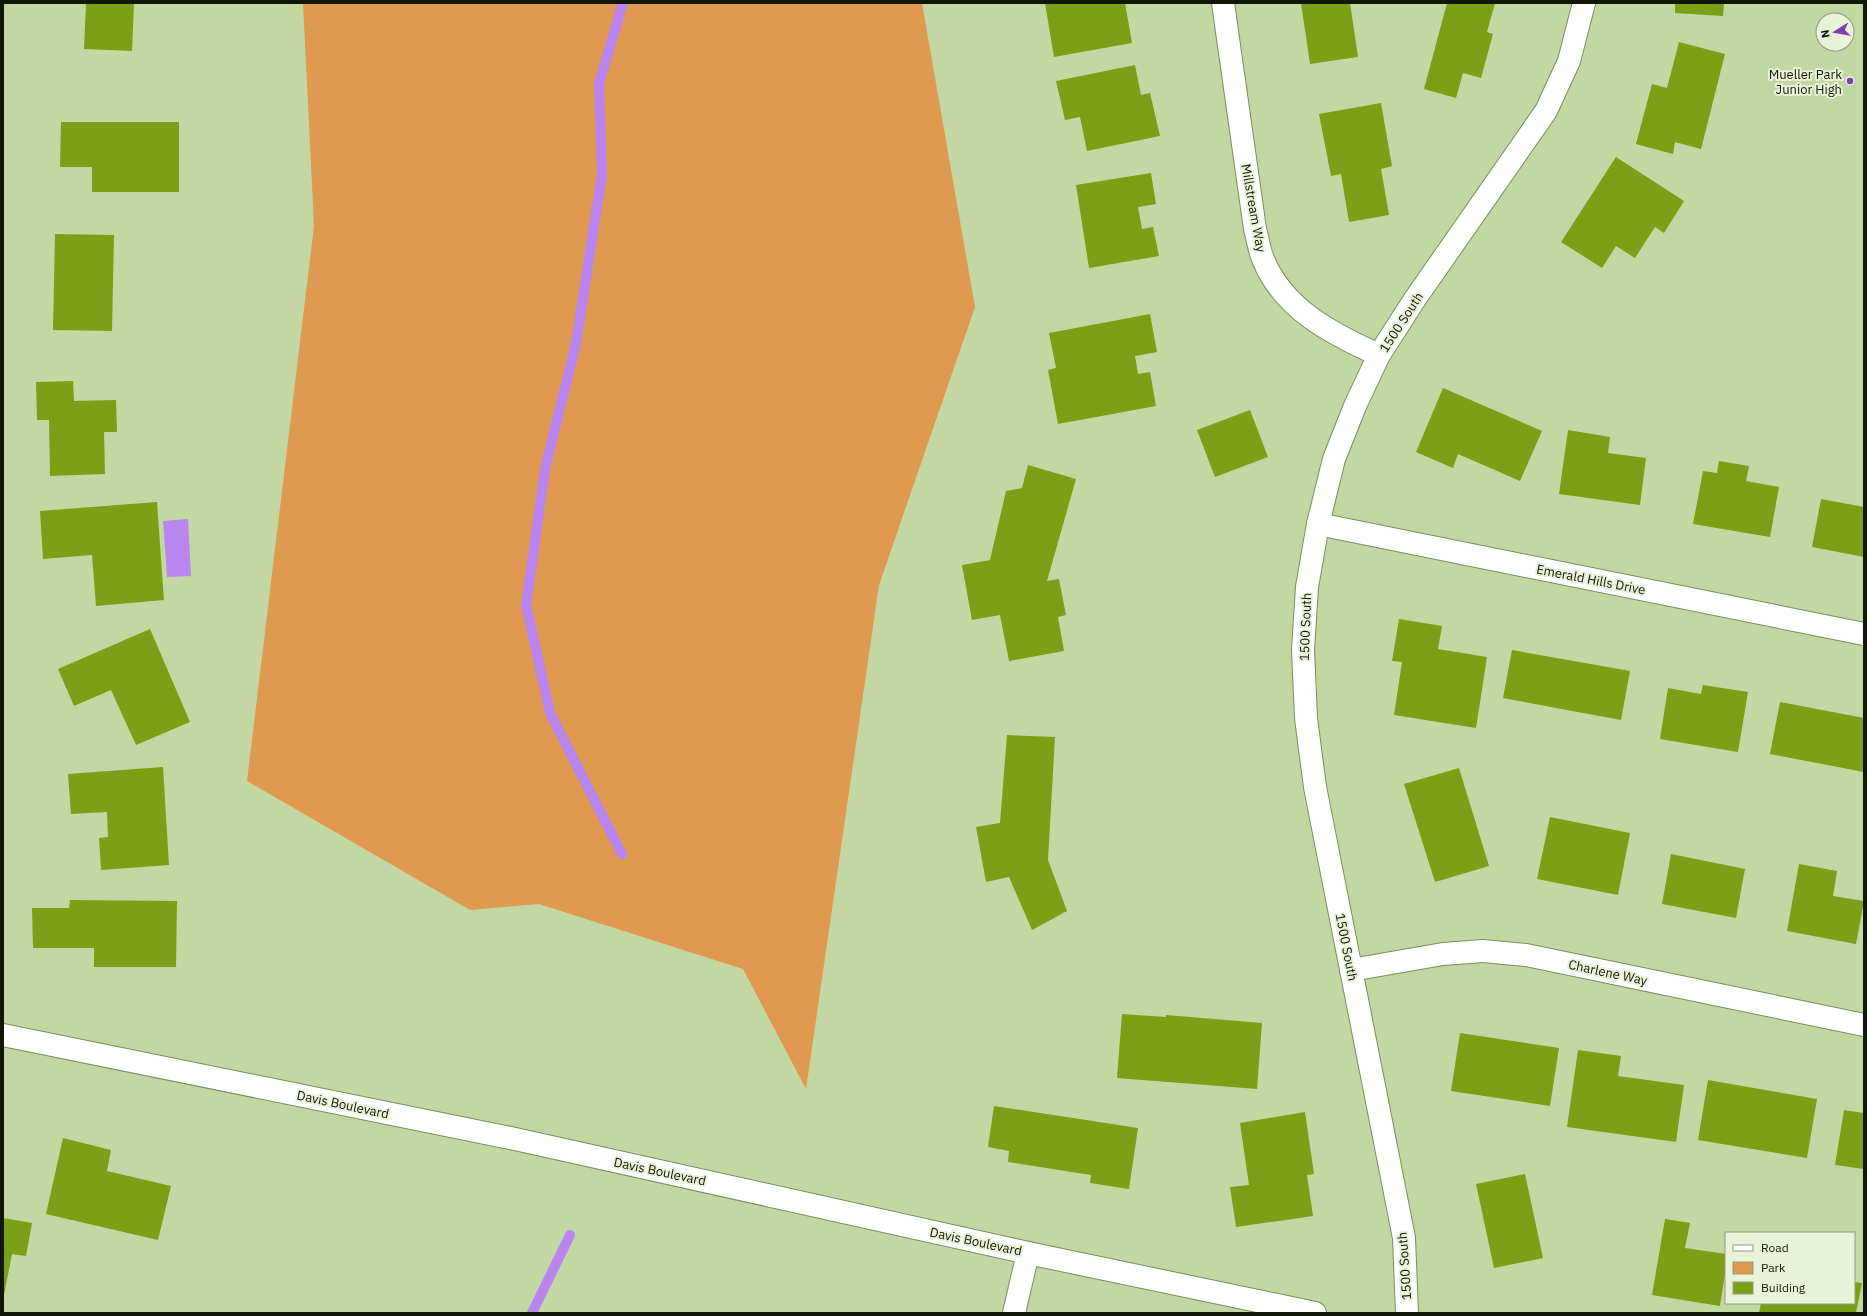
<svg xmlns="http://www.w3.org/2000/svg" width="1867" height="1316" viewBox="0 0 1867 1316" font-family="'IBM Plex Sans',sans-serif">
<style>
.green{fill:#e09951}
.water{fill:#b986f1}
.lines{fill:none;stroke-linecap:round;stroke-linejoin:round}
.stream{stroke:#b986f1;stroke-width:10}
.building{fill:#7b9f16}
.minor-casing{stroke:#7b8d5c;stroke-width:24}
.minor{stroke:#fff;stroke-width:22}
.poi-dot{fill:#7c3fb4;stroke:#e9f3d9;stroke-width:1.5}
.labels{text-anchor:middle;stroke-width:4;stroke-linejoin:round;paint-order:stroke}
.poi-label{font-size:13px;fill:#111704;stroke:#e9f3d9;text-anchor:end}
.street-label{font-size:13px;fill:#111704;stroke:#e9f3d9}
</style>
<rect width="100%" height="100%" fill="#c3d7a2"/>
<polygon class="green" points="303,3 922,3 975,307 879,585 806,1089 743,969 539,904 470,910 247,781 314,226"/>
<polygon class="water" points="188,519 191,576 167,577 163,521"/>
<g class="lines">
<g class="stream">
<polyline points="622,854 550,713 526,605 545,469 576,343 602,174 599,83 623,3"/>
<polyline points="532,1313 570,1235"/>
</g>
</g>
<g class="building">
<polygon points="86,3 134,3 132,51 84,49"/>
<polygon points="1045,3 1125,3 1132,43 1054,57"/>
<polygon points="1301,3 1350,3 1358,57 1310,64"/>
<polygon points="1447,3 1495,3 1487,32 1493,34 1481,78 1463,73 1456,98 1424,89"/>
<polygon points="1675,3 1724,3 1723,16 1675,13"/>
<polygon points="1679,42 1725,54 1701,149 1675,142 1673,154 1636,144 1652,84 1667,88"/>
<polygon points="1135,65 1141,95 1150,93 1160,136 1087,151 1080,117 1065,120 1056,81"/>
<polygon points="1381,103 1392,166 1381,169 1389,215 1349,222 1341,174 1331,176 1319,114"/>
<polygon points="61,122 179,122 179,192 92,192 92,167 60,167"/>
<polygon points="1616,157 1684,201 1664,233 1655,227 1635,258 1616,246 1602,268 1561,242"/>
<polygon points="1151,173 1156,204 1138,207 1142,229 1153,227 1159,256 1089,268 1076,185"/>
<polygon points="55,234 114,235 112,331 53,330"/>
<polygon points="1150,314 1157,352 1135,356 1138,374 1150,372 1156,406 1058,424 1048,370 1056,368 1049,333"/>
<polygon points="73,381 74,401 116,400 117,432 104,432 105,474 50,476 49,420 37,420 36,382"/>
<polygon points="1443,388 1542,431 1520,481 1458,454 1453,468 1416,452"/>
<polygon points="1250,410 1268,457 1215,477 1197,430"/>
<polygon points="1568,430 1610,437 1608,453 1646,458 1640,505 1559,494"/>
<polygon points="1719,461 1749,466 1746,481 1779,487 1770,537 1693,524 1703,471 1717,473"/>
<polygon points="1028,465 1076,479 1047,581 1059,579 1066,615 1058,617 1064,651 1009,661 1000,615 972,620 962,565 990,560 1006,491 1022,488"/>
<polygon points="1821,499 1864,507 1864,557 1812,547"/>
<polygon points="157,502 164,600 96,606 92,555 43,559 40,511"/>
<polygon points="1399,619 1442,626 1438,649 1487,657 1476,728 1394,715 1402,662 1392,661"/>
<polygon points="150,629 190,722 136,745 111,690 74,706 58,669"/>
<polygon points="1512,650 1630,671 1621,720 1503,698"/>
<polygon points="1703,685 1748,692 1738,752 1660,739 1668,688 1701,694"/>
<polygon points="1780,702 1864,718 1864,772 1770,754"/>
<polygon points="1007,735 1055,737 1048,860 1067,911 1032,930 1009,877 986,882 976,827 1000,823"/>
<polygon points="163,767 169,865 101,870 99,838 108,837 107,812 71,814 68,774"/>
<polygon points="1459,768 1489,866 1435,882 1404,784"/>
<polygon points="1550,817 1630,833 1618,895 1537,879"/>
<polygon points="1671,854 1745,869 1736,918 1662,904"/>
<polygon points="1799,864 1837,871 1833,896 1864,901 1856,944 1787,931"/>
<polygon points="70,900 177,901 176,967 94,967 94,948 33,948 32,908 69,908"/>
<polygon points="1122,1014 1166,1017 1166,1015 1262,1023 1257,1089 1117,1078"/>
<polygon points="1460,1033 1559,1048 1550,1106 1451,1091"/>
<polygon points="1578,1050 1621,1056 1618,1076 1684,1085 1676,1142 1567,1127"/>
<polygon points="1708,1080 1817,1099 1807,1158 1698,1140"/>
<polygon points="994,1106 1138,1128 1129,1189 1090,1183 1091,1175 1008,1162 1009,1151 988,1147"/>
<polygon points="1844,1110 1864,1113 1864,1169 1835,1165"/>
<polygon points="1305,1112 1314,1174 1307,1175 1313,1216 1236,1227 1230,1187 1249,1185 1240,1123"/>
<polygon points="63,1138 111,1150 107,1171 171,1186 158,1240 46,1214"/>
<polygon points="1525,1174 1543,1258 1494,1268 1476,1184"/>
<polygon points="3,1218 32,1223 26,1256 12,1254 4,1295"/>
<polygon points="1665,1219 1690,1223 1685,1248 1726,1254 1726,1267 1720,1306 1652,1295"/>
<polygon points="1854,1282 1862,1283 1856,1313 1759,1313 1761,1303 1854,1303"/>
</g>
<g class="lines">
<g class="minor-casing">
<g id="minor">
<path d="M1223,3L1255,229C1258,239 1259,250 1263,259C1283,309 1332,334 1379,355"/>
<polyline points="1318,524 1864,634"/>
<polyline points="1351,970 1443,954 1483,951 1526,955 1864,1025"/>
<polyline points="3,1035 515,1139 1028,1253 1315,1313"/>
<polyline points="1014,1313 1028,1253"/>
<polyline points="1407,1313 1404,1238 1315,787 1306,718 1303,650 1307,587 1318,524 1334,459 1355,406 1379,355 1415,299 1546,111 1569,61 1584,3"/>
</g>
</g>
<use href="#minor" class="minor"/>
</g>
<circle class="poi-dot" cx="1850" cy="81" r="4"/>
<g class="labels">
<g class="poi-label">
<text x="1842" y="79">Mueller Park<tspan x="1842" dy="15">Junior High</tspan></text>
</g>
<g class="street-label">
<text transform="translate(1254 208) rotate(80)" y="5">Millstream Way</text>
<text transform="translate(1401 322) rotate(-57)" y="5">1500 South</text>
<text transform="translate(1591 579) rotate(11)" y="5">Emerald Hills Drive</text>
<text transform="translate(1305 627) rotate(-88)" y="5">1500 South</text>
<text transform="translate(1347 947) rotate(79)" y="5">1500 South</text>
<text transform="translate(1608 972) rotate(12)" y="5">Charlene Way</text>
<text transform="translate(343 1104) rotate(12)" y="5">Davis Boulevard</text>
<text transform="translate(660 1171) rotate(12)" y="5">Davis Boulevard</text>
<text transform="translate(976 1241) rotate(12)" y="5">Davis Boulevard</text>
<text transform="translate(1404 1266) rotate(-94)" y="5">1500 South</text>
</g>
</g>
<rect width="1867" height="1316" fill="none" stroke="#111704" stroke-width="8"/>
<rect x="1725" y="1232" width="130" height="72" fill="#e9f3d9" stroke="#939b84"/>
<rect x="1733" y="1245" width="20" height="6" fill="#ffffff" stroke="#939b84"/>
<text x="1761" y="1252" font-size="12" fill="#111704">Road</text>
<rect x="1733" y="1262" width="20" height="12" fill="#e09951" stroke="#939b84"/>
<text x="1761" y="1272" font-size="12" fill="#111704">Park</text>
<rect x="1733" y="1282" width="20" height="12" fill="#7b9f16" stroke="#939b84"/>
<text x="1761" y="1292" font-size="12" fill="#111704">Building</text>
<g transform="translate(1835 32) rotate(259)"><circle r="19" fill="#e9f3d9" stroke="#939b84"/>
<path d="M0-3L7 15L0 10L-7 15Z" fill="#7c3fb4"/>
<text y="-6" font-size="11" font-weight="bold" text-anchor="middle" fill="#111704">N</text>
</g>
</svg>
